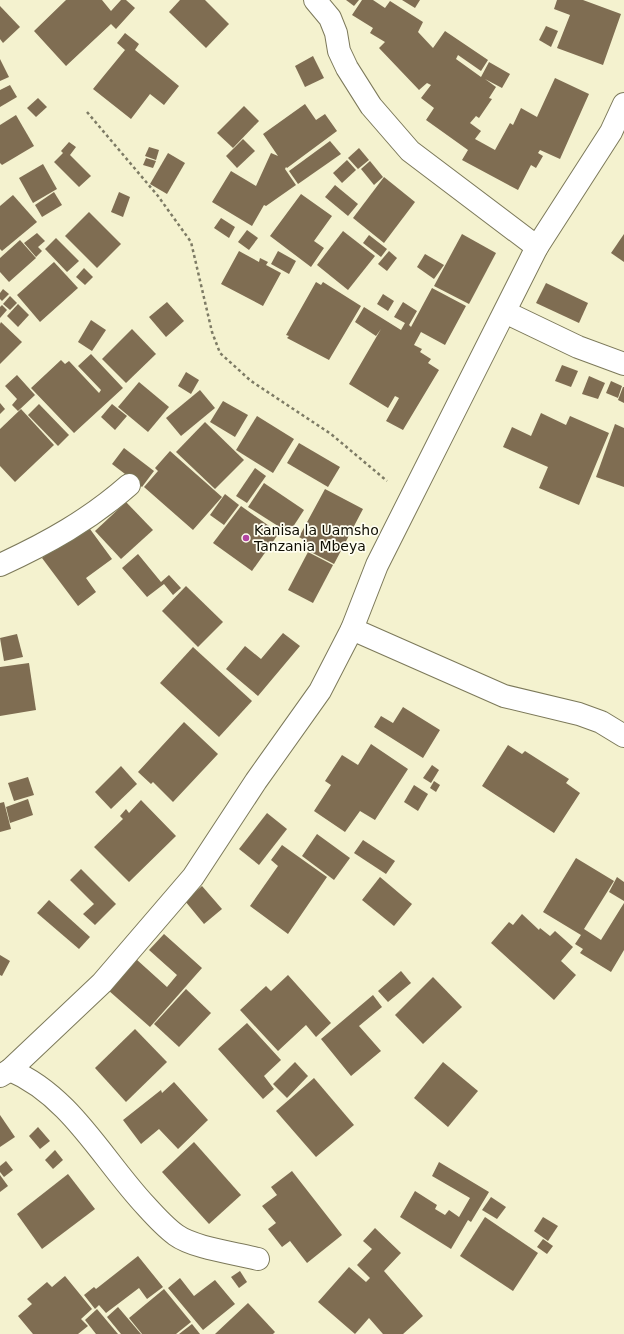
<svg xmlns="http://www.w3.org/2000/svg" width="624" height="1334" viewBox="0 0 624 1334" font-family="'DejaVu Sans',sans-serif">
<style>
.building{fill:#7f6d52}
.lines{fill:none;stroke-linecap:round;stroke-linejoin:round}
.minor-casing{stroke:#7c795a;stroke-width:24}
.path{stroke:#7d7b65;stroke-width:2.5;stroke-dasharray:3 3;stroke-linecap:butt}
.minor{stroke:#fff;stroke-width:22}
.poi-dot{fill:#b244a3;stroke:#fffef0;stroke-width:1.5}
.labels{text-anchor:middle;stroke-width:3.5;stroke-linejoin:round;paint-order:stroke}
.poi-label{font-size:14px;fill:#0f0e03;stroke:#fffef0;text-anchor:start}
</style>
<rect width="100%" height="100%" fill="#f4f2cf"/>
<g class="building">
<polygon points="66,0 102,0 111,11 121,0 126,0 135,8 116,29 111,24 66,66 34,31"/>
<polygon points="180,0 205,0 229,24 206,48 169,12"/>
<polygon points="346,0 359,0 354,6"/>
<polygon points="362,0 373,0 385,8 390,1 423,22 418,32 433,48 445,31 488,60 481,71 458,55 456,59 481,77 489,62 510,74 502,88 485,79 496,87 489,98 492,99 479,118 476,116 470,123 481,131 475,139 495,150 510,123 513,125 521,108 537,117 555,78 589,94 560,159 540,150 538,153 543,156 536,168 531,165 518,190 462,160 468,150 426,120 434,108 421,98 431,85 427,83 419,90 379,48 385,42 370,33 373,28 352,15"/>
<polygon points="402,0 420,0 415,8"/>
<polygon points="557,0 583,0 621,14 603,65 557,48 570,15 554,9"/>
<polygon points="0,6 20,27 3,43 0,39"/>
<polygon points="546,26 558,31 551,47 539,40"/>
<polygon points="125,33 139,44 135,50 179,86 164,105 150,94 131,119 93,89 125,50 117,43"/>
<polygon points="313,56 324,78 305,87 295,66"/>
<polygon points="0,59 9,77 0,81"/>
<polygon points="10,85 17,97 0,107 0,90"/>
<polygon points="38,98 47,107 36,117 27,108"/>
<polygon points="305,104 316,120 325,114 337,131 287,168 286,167 285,169 296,185 266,206 264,205 252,226 212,202 231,171 256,186 271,153 278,156 263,134"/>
<polygon points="244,106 259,121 233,148 217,133"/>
<polygon points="16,115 34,146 2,165 0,163 0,125"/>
<polygon points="243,139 255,151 237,168 226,156"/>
<polygon points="330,141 341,154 298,184 289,171"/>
<polygon points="69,142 76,147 70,155 91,176 79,187 54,162 63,153 61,151"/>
<polygon points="149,147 159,150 156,160 145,156"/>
<polygon points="359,148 369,160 358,169 348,158"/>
<polygon points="168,153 185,163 167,194 150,184"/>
<polygon points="146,158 156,161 153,168 143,165"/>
<polygon points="347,160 356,170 342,183 333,173"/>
<polygon points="370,161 383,177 374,185 361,169"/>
<polygon points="43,164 57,189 33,203 19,178"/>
<polygon points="384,177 415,202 384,243 353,218"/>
<polygon points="335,185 358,204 348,216 325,197"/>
<polygon points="54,192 62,205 42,217 35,205"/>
<polygon points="119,192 130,197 123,217 111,212"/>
<polygon points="301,194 332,216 314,241 324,248 311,267 270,236"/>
<polygon points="13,195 37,222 2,251 0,249 0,206"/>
<polygon points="89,212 121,244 97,268 65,236"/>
<polygon points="221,218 235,227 229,238 214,228"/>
<polygon points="247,230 258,238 249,250 238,242"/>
<polygon points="343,231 375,256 348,290 317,265"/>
<polygon points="37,233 45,241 38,247 42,251 36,257 24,243"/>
<polygon points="462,234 496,253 469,304 434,286"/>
<polygon points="624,234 624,262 611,253"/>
<polygon points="369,235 387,249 381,257 363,243"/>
<polygon points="56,238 79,261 67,272 45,249"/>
<polygon points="20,240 36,258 9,282 0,272 0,258"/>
<polygon points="239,251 259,262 260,258 268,262 266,265 281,273 263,306 221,284"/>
<polygon points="278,251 296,261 289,274 271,264"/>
<polygon points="389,251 397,258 387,271 378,264"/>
<polygon points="425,254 444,265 434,279 417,267"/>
<polygon points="54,262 78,288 40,322 17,295"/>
<polygon points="84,268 93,277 85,285 76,277"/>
<polygon points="316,282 321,285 323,282 361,306 329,360 287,338 289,336 286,335"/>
<polygon points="546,283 588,303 579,323 536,303"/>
<polygon points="432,288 466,306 445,345 421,332 414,345 422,349 420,352 431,359 428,363 439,370 403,430 386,421 399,398 395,396 388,408 349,384 381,329 376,336 355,322 364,307 401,330 405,323 394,317 403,302 417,311 409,325 411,327"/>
<polygon points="3,289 9,294 2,301 0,299 0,293"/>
<polygon points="383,294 394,301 388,311 377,304"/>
<polygon points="10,296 17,303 10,310 3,304"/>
<polygon points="167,302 184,321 166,337 149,317"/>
<polygon points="18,304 29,315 18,327 7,316"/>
<polygon points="2,305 7,310 0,318 0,307"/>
<polygon points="91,320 106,330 92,351 78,342"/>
<polygon points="1,322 22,342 0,364 0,324"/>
<polygon points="132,329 156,354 126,383 102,359"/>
<polygon points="91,354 123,388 74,433 31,388 61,360 65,364 69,361 99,393 101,390 78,366"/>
<polygon points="562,365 578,371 571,387 555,381"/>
<polygon points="186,372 199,380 191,394 178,386"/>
<polygon points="17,375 35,395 18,411 12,405 17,399 5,386"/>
<polygon points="589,376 605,383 598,399 582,394"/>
<polygon points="611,381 622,386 618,398 606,393"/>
<polygon points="139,382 169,407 148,432 118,407"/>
<polygon points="623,387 624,387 624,403 618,400"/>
<polygon points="200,390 215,408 181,436 166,418"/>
<polygon points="223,401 248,415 235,437 210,422"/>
<polygon points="0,403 5,409 0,414"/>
<polygon points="39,404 69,435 58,446 28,415"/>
<polygon points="112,404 127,416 115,430 101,417"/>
<polygon points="21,409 54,445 15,482 0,466 0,429"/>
<polygon points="541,413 566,425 570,416 609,433 579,505 539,488 548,467 503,447 512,427 531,436"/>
<polygon points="257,416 294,439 273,473 236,450"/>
<polygon points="205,422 244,460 215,489 176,452"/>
<polygon points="615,424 624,428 624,487 596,477"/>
<polygon points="299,443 340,467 328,487 287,463"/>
<polygon points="124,448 154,471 142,487 112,464"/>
<polygon points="170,451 222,497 193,530 144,487 158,471 155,468"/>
<polygon points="255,468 266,476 247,503 236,496"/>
<polygon points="264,483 304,510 289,533 248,507"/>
<polygon points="325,489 363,509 334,564 303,548 306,541 299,537"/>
<polygon points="225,494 239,505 224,525 210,515"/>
<polygon points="126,502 153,530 121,559 95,531"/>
<polygon points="241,506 279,533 252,571 213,543"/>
<polygon points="87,525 112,559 86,578 96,592 78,606 42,558"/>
<polygon points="308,552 333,565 313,603 288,590"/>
<polygon points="138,554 161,582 169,575 181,588 173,595 164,584 147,597 122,568"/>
<polygon points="186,586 223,622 198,647 162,611"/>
<polygon points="283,633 300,646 258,696 226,669 245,646 261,659"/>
<polygon points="17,634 23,657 4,661 0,638"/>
<polygon points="193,647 252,701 219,737 160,683"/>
<polygon points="29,663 36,710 0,716 0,667"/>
<polygon points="403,707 440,730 423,758 374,727 381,716 393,723"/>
<polygon points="184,722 218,754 173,802 153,782 151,784 138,772"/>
<polygon points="371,744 408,769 375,820 360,811 345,832 314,811 331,785 325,781 342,755 358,765"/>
<polygon points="508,745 522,754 525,751 569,779 566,783 580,793 554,833 482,786"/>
<polygon points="432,765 439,770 431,783 423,778"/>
<polygon points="121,766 137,784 111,809 95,792"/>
<polygon points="28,777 34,795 14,801 8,783"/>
<polygon points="434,781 440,785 436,792 430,788"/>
<polygon points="414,785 428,794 418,811 404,802"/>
<polygon points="28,799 33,815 10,823 6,807"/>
<polygon points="141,800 176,836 129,882 94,847 123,819 120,816 126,809 129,813"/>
<polygon points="4,802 11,829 0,832 0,803"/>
<polygon points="267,813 287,829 259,865 239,849"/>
<polygon points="317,834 350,858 334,880 302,856"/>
<polygon points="363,840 395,861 386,874 354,853"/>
<polygon points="282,845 327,877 288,934 250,906 278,866 271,860"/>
<polygon points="576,858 614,881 584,929 601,940 624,903 624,950 611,972 580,953 583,949 575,944 581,935 543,912"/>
<polygon points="81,869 116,904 95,925 83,914 94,904 70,880"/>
<polygon points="380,877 412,904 394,926 362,900"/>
<polygon points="617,877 624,882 624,901 609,892"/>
<polygon points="202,886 222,909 204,924 185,901"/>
<polygon points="49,900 90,937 79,949 37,913"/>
<polygon points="522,914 539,930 540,928 550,936 555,931 573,947 561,961 576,975 554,1000 491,943 509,922 513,925"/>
<polygon points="164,934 202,968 150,1027 108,990 136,959 167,987 177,975 149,950"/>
<polygon points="0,955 10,961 2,976 0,975"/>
<polygon points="401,971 411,983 388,1002 378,991"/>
<polygon points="288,975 331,1023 316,1037 306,1025 278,1051 240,1010 266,986 271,991"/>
<polygon points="433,977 462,1007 423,1044 395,1015"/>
<polygon points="186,989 211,1013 179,1047 154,1024"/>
<polygon points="373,995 382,1007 359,1026 381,1051 351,1076 321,1039"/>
<polygon points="247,1023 281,1060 264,1076 274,1089 263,1099 218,1049"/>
<polygon points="135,1029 167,1062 126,1102 95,1068"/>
<polygon points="295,1062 308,1076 287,1098 273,1084"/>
<polygon points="443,1062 478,1091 448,1127 414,1098"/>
<polygon points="314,1078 354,1125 316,1157 276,1111"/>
<polygon points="174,1082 208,1120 178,1149 159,1129 141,1144 123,1120 161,1090 162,1093"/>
<polygon points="0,1115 15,1137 0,1147"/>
<polygon points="38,1127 50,1141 40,1149 29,1136"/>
<polygon points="194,1142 241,1195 209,1224 162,1172"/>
<polygon points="55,1150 63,1160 53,1169 45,1160"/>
<polygon points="6,1161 13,1170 4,1177 0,1172 0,1166"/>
<polygon points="439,1162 489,1192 471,1222 468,1220 451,1249 400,1217 415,1191 437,1205 435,1209 445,1215 449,1210 459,1217 470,1198 432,1176"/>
<polygon points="292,1171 342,1235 307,1263 290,1241 282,1247 268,1229 276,1223 262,1206 277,1195 271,1187"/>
<polygon points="68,1174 95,1209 42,1249 17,1214"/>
<polygon points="0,1175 8,1186 0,1192"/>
<polygon points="491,1197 506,1207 497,1219 482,1210"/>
<polygon points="485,1217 538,1253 513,1291 460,1256"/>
<polygon points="543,1217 558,1226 548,1241 534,1231"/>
<polygon points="375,1228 401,1253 384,1271 423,1316 403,1334 383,1334 369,1318 355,1334 318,1302 349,1267 366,1282 370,1278 357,1265 372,1249 363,1241"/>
<polygon points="543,1239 553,1246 547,1254 537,1247"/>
<polygon points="138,1256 163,1287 147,1299 139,1288 106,1313 99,1305 95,1309 84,1295 94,1287 96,1289"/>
<polygon points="240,1271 247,1282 239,1288 231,1277"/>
<polygon points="65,1276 92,1309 81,1319 88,1326 78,1334 33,1334 18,1316 32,1304 27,1299 47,1282 52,1287"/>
<polygon points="180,1278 194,1296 215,1280 235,1304 203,1330 168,1288"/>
<polygon points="164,1289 191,1322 176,1334 142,1334 129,1318"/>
<polygon points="248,1303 275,1332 273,1334 215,1334"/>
<polygon points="118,1307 141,1334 121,1334 107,1317"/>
<polygon points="97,1309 118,1334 96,1334 85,1320"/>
<polygon points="192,1324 200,1334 179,1334"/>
</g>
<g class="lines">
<g class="minor-casing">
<g id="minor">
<polyline points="315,0 330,18 336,33 339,51 347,68 371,106 410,151 537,247"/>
<polyline points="505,312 578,347 624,364"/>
<path d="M0,565C48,543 89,520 129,485"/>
<polyline points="352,629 504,696 579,714 601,722 624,736"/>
<path d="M10,1070C71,1096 102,1159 146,1206C155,1216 165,1227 176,1235C194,1248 235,1253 258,1259"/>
<polyline points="0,1076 10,1070 102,983 193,877 256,781 320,691 352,629 377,565 537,247 611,132 624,104"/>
</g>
</g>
<polyline class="path" points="87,112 158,196 191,242 212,332 220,353 251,381 331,434 387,481"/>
<use href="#minor" class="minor"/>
</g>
<circle class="poi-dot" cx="246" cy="538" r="4"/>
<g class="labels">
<g class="poi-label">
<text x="254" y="535">Kanisa la Uamsho<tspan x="254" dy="16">Tanzania Mbeya</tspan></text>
</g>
</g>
</svg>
